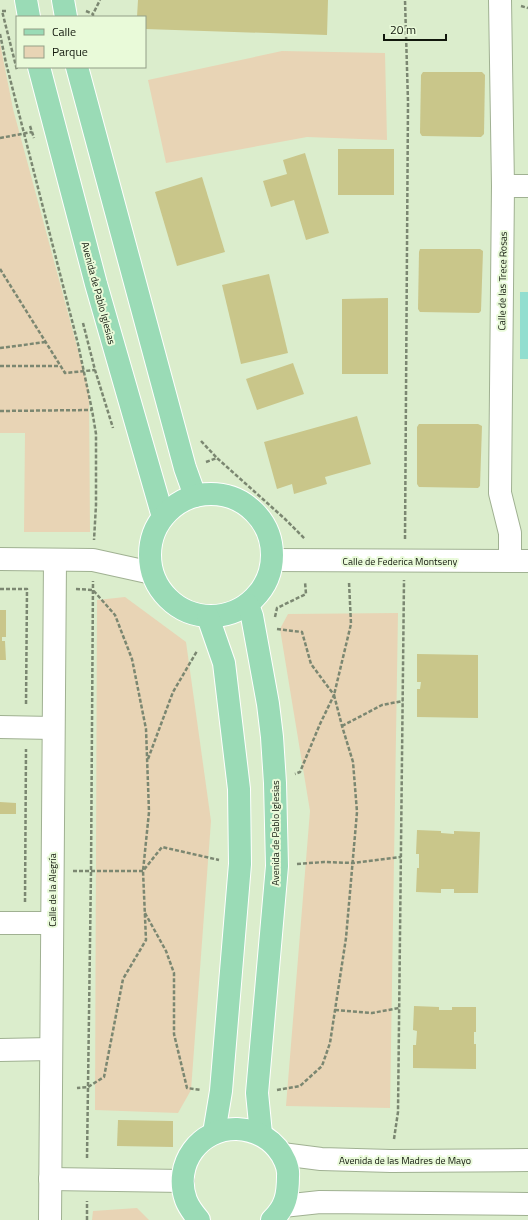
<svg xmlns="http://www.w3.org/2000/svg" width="528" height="1220" viewBox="0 0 528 1220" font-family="'Titillium Web',sans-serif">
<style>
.green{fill:#e8d4b5}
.water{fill:#92decf}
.building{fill:#c9c68a}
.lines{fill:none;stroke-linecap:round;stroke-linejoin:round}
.minor-casing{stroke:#a0b192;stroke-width:24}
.major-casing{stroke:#fff;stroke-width:24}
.path{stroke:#7b8771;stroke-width:2.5;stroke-dasharray:4 2;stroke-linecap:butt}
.minor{stroke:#fff;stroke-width:22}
.major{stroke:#9adbb6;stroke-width:22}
.labels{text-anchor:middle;stroke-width:4;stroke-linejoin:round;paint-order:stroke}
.street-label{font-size:10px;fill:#11170c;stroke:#e9fad9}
</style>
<rect width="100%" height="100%" fill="#dbedcc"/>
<g class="green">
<polygon points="0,43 13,109 89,391 90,532 24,532 25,433 0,433"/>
<polygon points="282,51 385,53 387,140 307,137 166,163 148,80"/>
<polygon points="125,597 186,642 211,821 191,1090 178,1113 95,1110 97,600"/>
<polygon points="398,613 390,1108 286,1106 310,811 280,629 288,614"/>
<polygon points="137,1208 149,1220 92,1220 93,1211"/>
</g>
<rect class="water" x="520" y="292" width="8" height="67"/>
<g class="building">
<polygon points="138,0 328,0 327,35 145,29 145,17 137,17"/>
<polygon points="423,72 482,72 485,75 484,134 481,137 422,136 420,133 421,75"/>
<rect x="338" y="149" width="56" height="46"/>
<polygon points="305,153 329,233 306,240 294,200 271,207 263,181 287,174 283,160"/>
<polygon points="202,177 225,252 177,266 155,192"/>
<polygon points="420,249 480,249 483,251 481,311 479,313 420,312 418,309 419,252"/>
<polygon points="269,274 288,353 241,364 222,285"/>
<polygon points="388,298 388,374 342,374 342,299"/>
<polygon points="293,363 304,394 257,410 246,379"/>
<polygon points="357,416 371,464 325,477 327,484 294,494 292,484 277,489 264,442"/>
<polygon points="419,424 478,424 482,426 480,486 478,488 419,487 417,484 417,427"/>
<polygon points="0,610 6,610 6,637 2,637 2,641 5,641 6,660 0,660"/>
<polygon points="417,654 478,655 478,718 417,717 417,689 420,689 421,682 417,682"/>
<polygon points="0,802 16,803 16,814 0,814"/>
<polygon points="417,830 441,831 441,833 454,834 454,831 480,832 478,893 454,893 454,889 441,889 441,893 416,892 417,868 419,868 419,854 416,854"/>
<polygon points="414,1006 439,1007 439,1010 452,1010 452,1007 476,1007 476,1032 474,1032 474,1044 476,1044 476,1069 413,1068 413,1045 416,1045 417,1031 413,1030"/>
<polygon points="118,1120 173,1121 173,1147 117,1146"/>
</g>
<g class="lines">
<g class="minor-casing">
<g id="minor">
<polyline points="500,0 503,186 500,493 510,533 510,561"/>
<polyline points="503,186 528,186"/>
<polyline points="0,559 93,560 152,573"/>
<polyline points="272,560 528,561"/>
<polyline points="0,727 53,728"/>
<polyline points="0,923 52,923"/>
<polyline points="0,1050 51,1049"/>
<polyline points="282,1154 321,1159 391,1161 528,1160"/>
<polyline points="50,1179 183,1181"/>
<polyline points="283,1206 320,1202 528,1204"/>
<polyline points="50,1220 55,560"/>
</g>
</g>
<g class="major-casing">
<g id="major">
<polyline points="26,0 29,17"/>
<polyline points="63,0 66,17"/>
<polyline points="39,67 96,284 163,517"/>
<polyline points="77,67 161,379 185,468 195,496"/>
<circle cx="211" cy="555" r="61"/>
<polyline points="248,605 252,616 268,704 272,737 275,783 277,866 257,1093 261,1134"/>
<polyline points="208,617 224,663 239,789 240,864 221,1091 214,1133"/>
<path d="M199,1220C194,1214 189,1208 186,1200C173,1164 200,1128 237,1129C253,1130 267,1136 277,1148C283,1155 289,1167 288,1176C288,1194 286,1207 272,1220"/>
</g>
</g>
<g class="path">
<polyline points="521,6 528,8"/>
<polyline points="6,11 2,11 17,70"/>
<polyline points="86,11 93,14"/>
<polyline points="93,17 93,14 100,0"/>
<polyline points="0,34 6,63 78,344 92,410 96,434 96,505 94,540"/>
<polyline points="30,126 34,138"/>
<polyline points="0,138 32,132"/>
<polyline points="0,269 65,373 95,370"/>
<polyline points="83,323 95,370 113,428"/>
<polyline points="0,348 46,342"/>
<polyline points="0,366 60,366"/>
<polyline points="0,411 92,410"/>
<polyline points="201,441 217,458"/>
<polyline points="206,462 217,458 285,519 305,539"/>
<polyline points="405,539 408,102 405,0"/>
<polyline points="0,589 27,589 26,706"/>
<polyline points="76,589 93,590 115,615 132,659 146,729 149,812 143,871 146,940 123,979 104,1077 88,1087 77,1088"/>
<polyline points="275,617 277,608 306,594 305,582"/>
<polyline points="277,629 302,632 311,664 334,695 320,724 300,772 295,774"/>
<polyline points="342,726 382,705 403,701"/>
<polyline points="148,759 173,692 197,651"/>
<polyline points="297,864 324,862 353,863 401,857"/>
<polyline points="73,871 143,871 162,847 219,860"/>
<polyline points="25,902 26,749"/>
<polyline points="145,913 166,951 174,973 174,1034 187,1088 201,1090"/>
<polyline points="335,1010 372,1013 399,1008"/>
<polyline points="277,1090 300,1086 322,1066 330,1043 346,938 357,812 353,762 342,726 334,695 351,624 349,582"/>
<polyline points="394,1139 398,1112 404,580"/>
<polyline points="87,1158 91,871 93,581"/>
<polyline points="87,1220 87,1201"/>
</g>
<use href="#minor" class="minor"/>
<use href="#major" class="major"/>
</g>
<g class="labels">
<g class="street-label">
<text transform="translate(502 281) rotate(-89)" y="4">Calle de las Trece Rosas</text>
<text transform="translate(99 293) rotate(75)" y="4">Avenida de Pablo Iglesias</text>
<text x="400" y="565">Calle de Federica Montseny</text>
<text transform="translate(275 833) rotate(-90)" y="4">Avenida de Pablo Iglesias</text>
<text transform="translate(52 890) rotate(-90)" y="4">Calle de la Alegría</text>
<text x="405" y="1164">Avenida de las Madres de Mayo</text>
</g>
</g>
<rect x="16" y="16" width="130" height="52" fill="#e9fad9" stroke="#939f87"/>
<rect x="24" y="29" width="20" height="6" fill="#9adbb6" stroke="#939f87"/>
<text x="52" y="36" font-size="12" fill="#11170c">Calle</text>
<rect x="24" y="46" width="20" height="12" fill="#e8d4b5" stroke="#939f87"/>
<text x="52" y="56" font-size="12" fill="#11170c">Parque</text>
<path d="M384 34v6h62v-6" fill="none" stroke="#11170c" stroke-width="2"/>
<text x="390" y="34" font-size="12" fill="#11170c" stroke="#e9fad9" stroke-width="3" paint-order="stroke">20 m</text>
</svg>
